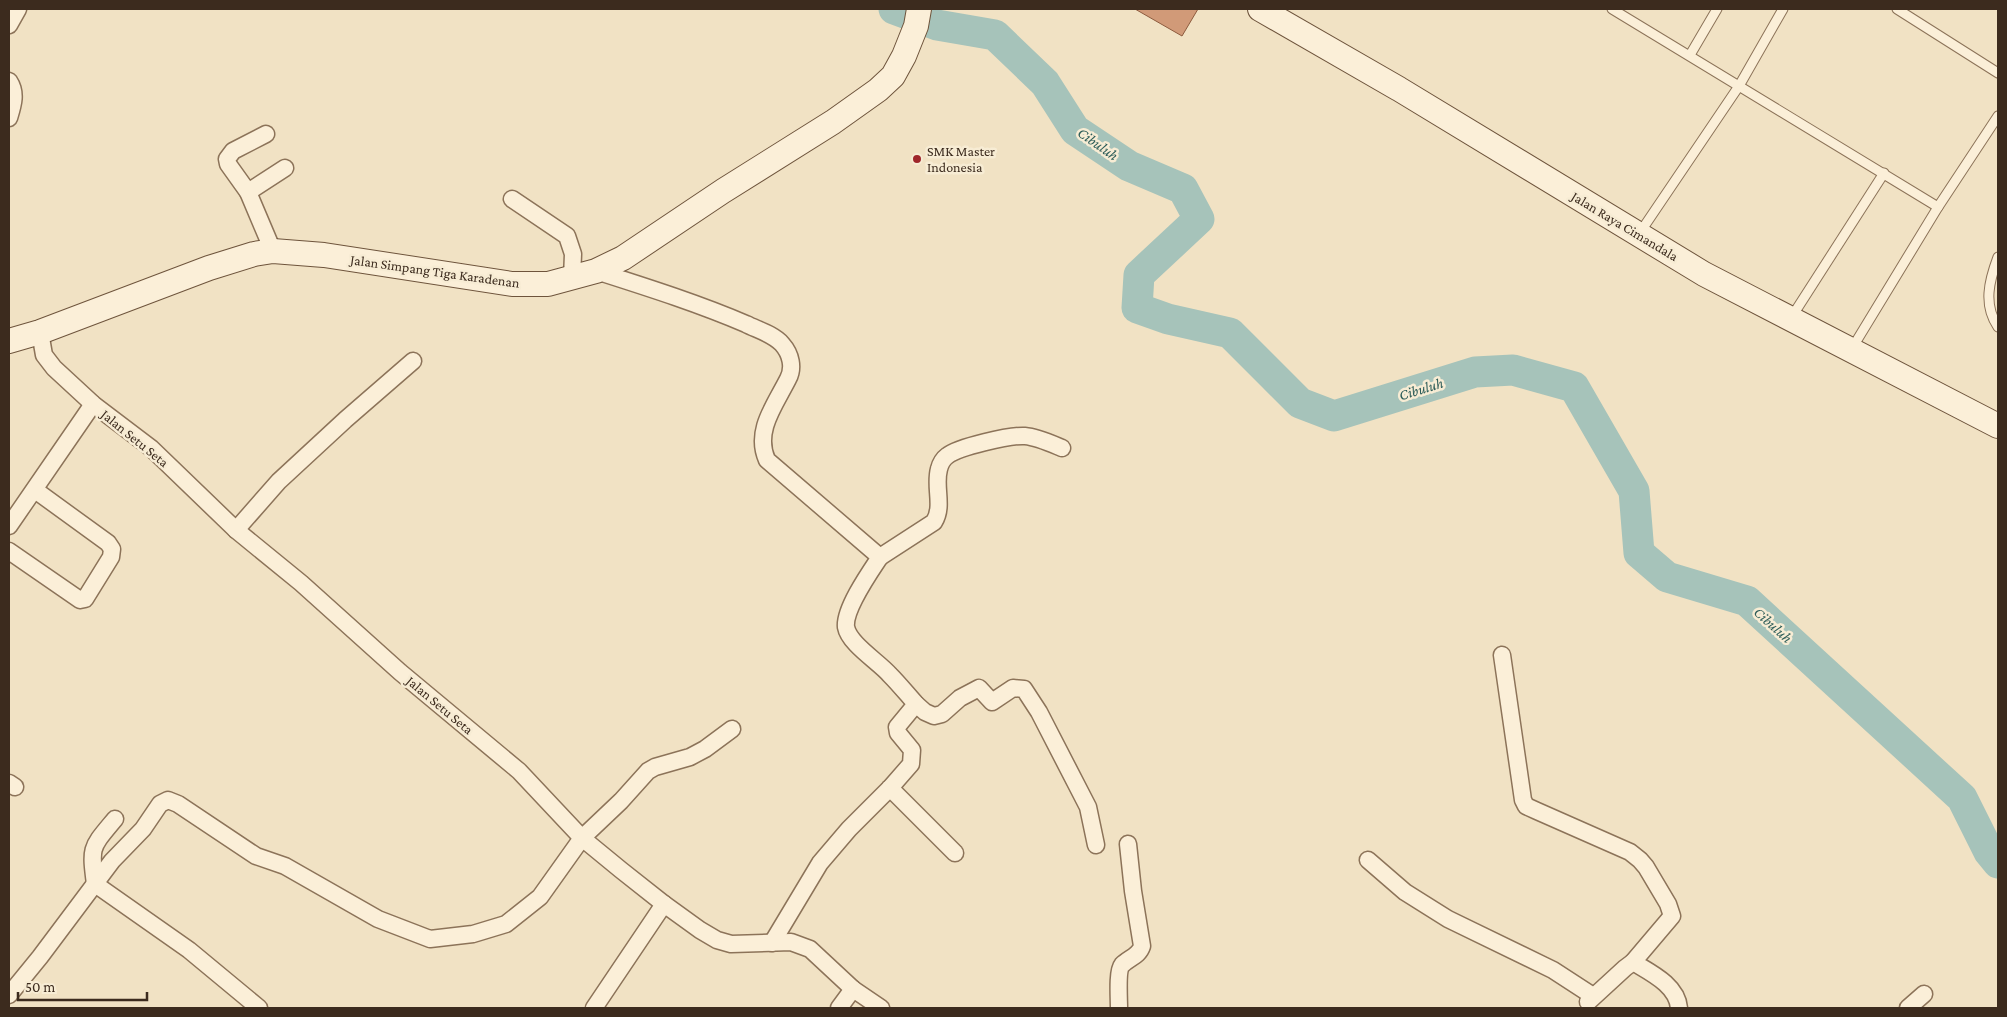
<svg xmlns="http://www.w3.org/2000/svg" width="2007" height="1017" viewBox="0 0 2007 1017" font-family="'Crimson Pro',serif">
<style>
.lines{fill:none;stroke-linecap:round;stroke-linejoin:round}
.river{stroke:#a6c3ba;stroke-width:31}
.building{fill:#d19a78;stroke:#8d5b3e}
.lane-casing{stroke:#8c7359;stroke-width:11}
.street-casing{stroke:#8c7359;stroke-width:19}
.secondary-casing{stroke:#6e543c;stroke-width:26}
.lane{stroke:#fbefd8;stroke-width:9}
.street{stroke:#fbefd8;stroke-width:16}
.secondary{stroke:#fbefd8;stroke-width:24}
.poi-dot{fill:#9f262a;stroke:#f7ecd4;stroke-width:2}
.labels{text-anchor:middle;stroke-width:5;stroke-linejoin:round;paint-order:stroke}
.poi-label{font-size:14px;fill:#3c2b1e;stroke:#f7ecd4;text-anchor:start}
.street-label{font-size:14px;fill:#3c2b1e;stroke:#f7ecd4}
.water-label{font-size:15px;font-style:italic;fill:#2c5c58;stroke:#f7ecd4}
</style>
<rect width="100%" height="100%" fill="#f1e2c4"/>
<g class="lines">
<polyline class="river" points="894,9 937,25 995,35 1045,83 1075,130 1129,166 1183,189 1199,219 1139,275 1137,308 1168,319 1230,333 1300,403 1334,416 1475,372 1513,370 1574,387 1634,491 1639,553 1667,577 1747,601 1962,798 1989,852 1998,863"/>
</g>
<polygon class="building" points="1135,9 1198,9 1182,36"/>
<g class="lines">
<g class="lane-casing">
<g id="lane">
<polyline points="1612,9 1938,207 1998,116"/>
<polyline points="1897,9 1998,73"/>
<polyline points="1690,55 1717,9"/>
<polyline points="1639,234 1739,86 1783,9"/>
<path d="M1998,257C1989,281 1983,305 1998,327"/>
<polyline points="1791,318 1884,173"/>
<polyline points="1851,350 1938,207"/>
</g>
</g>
<g class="street-casing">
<g id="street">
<polyline points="9,25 18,9"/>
<path d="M9,81C17,93 13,105 9,118"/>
<polyline points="266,134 233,151 227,159 228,164 248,192 273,251"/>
<polyline points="248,192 285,168"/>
<polyline points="512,199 567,236 573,254 572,278"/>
<path d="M596,271C646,287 697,303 746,324C758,330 773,334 782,344C791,354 794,368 788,379C775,405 754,431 767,460L880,557C870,572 844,609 846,627C849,644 879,662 890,675C899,684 907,694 916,704L897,727L898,733L912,750L911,764L890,788L849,829L820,863L772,943"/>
<polyline points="40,332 44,355 54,368 93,404 151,448 236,530 301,583 400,672 519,771 582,838 621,870 664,904 700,930 717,940 731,944 791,942 810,949 853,989 881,1008"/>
<polyline points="9,526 93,404"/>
<polyline points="236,530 279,481 345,420 413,361"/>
<polyline points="9,551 80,600 85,599 111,557 112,549 108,543 35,490"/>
<path d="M880,557L934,522C944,506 934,487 939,469C940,465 943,459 947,456C958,447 1010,435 1025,436C1037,437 1050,443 1062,448"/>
<path d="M1502,655L1523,800L1526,806L1537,811L1630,852L1640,860L1646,867L1668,904L1672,916L1633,962C1651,973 1677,985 1679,1008"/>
<polyline points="916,704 925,712 934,716 942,714 960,698 979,688 992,702 1013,688 1024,689 1039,712 1088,807 1096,845"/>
<polyline points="9,783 15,787"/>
<polyline points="890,788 955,853"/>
<path d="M115,819C91,848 90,846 95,884L189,950L259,1008"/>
<polyline points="1368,860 1405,892 1448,919 1553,970 1593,996"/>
<polyline points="9,995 40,957 112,861 143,829 160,804 168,800 178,804 256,856 285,866 378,919 430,939 473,934 506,924 540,897 582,838 621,801 648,771 655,767 690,757 705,749 732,729"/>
<polyline points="1588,1002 1625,968 1633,962"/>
<polyline points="594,1008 664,904"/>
<polyline points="839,1008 853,989"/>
<path d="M1119,1008C1119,999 1117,971 1122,965C1129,958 1139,956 1142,946L1133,891L1128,844"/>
<polyline points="1908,1008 1924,994"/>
</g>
</g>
<g class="secondary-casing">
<g id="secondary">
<polyline points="1260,9 1399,89 1704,274 1998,426"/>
<polyline points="9,341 40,332 209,268 254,254 273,251 324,255 512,284 548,284 596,271 623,258 723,191 833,122 878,90 893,76 904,56 916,26 919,9"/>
</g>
</g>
<use href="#lane" class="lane"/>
<use href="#street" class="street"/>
<use href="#secondary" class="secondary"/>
</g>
<circle class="poi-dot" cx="917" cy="159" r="5"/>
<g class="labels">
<g class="poi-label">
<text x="927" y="156">SMK Master<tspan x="927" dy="16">Indonesia</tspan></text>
</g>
<g class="street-label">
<text transform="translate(1625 226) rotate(31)" y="5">Jalan Raya Cimandala</text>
<text transform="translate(435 271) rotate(8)" y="5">Jalan Simpang Tiga Karadenan</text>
<text transform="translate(135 438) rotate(39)" y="5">Jalan Setu Seta</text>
<text transform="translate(440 705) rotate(40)" y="5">Jalan Setu Seta</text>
</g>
<g class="water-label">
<text transform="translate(1098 144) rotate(35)" y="5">Cibuluh</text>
<text transform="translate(1421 389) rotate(-17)" y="5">Cibuluh</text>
<text transform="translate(1773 625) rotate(42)" y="5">Cibuluh</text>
</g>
</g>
<rect width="2007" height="1017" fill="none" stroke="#3c2b1e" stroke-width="20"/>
<path d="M18 992v8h129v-8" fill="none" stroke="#3c2b1e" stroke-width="2.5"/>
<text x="25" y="992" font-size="15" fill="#3c2b1e" stroke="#f7ecd4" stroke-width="4" paint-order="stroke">50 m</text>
</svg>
